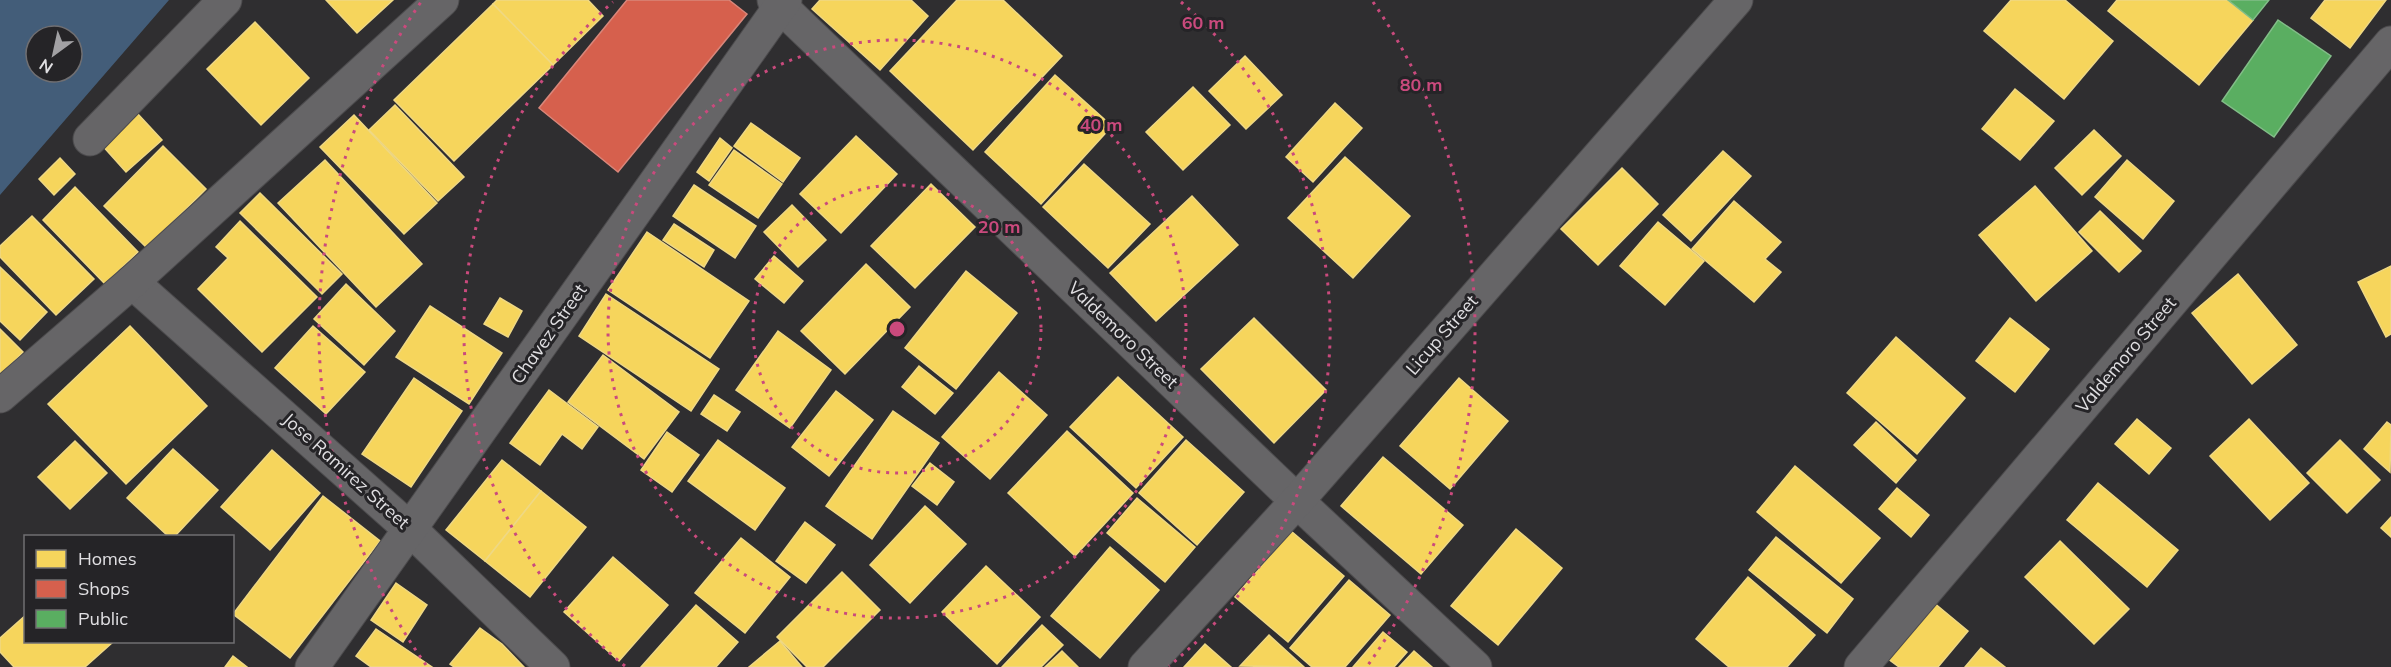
<svg xmlns="http://www.w3.org/2000/svg" width="2391" height="667" viewBox="0 0 2391 667" font-family="Mulish,sans-serif">
<style>
.water{fill:#435d79;fill-rule:evenodd}
.homes{fill:#f6d55c;stroke:#efd884;stroke-width:1.5}
.shops{fill:#d6604d;stroke:#d9867a;stroke-width:1.5}
.public{fill:#5aae61;stroke:#82bd88;stroke-width:1.5}
.lines{fill:none;stroke-linecap:round;stroke-linejoin:round}
.street-casing{stroke:#4c4b4d;stroke-width:35}
.street{stroke:#666567;stroke-width:33}
.ring{fill:none;stroke:#ca4a7d;stroke-width:3;stroke-dasharray:3 6}
.labels{text-anchor:middle;stroke-width:6;stroke-linejoin:round;paint-order:stroke}
.street-label{font-size:18px;fill:#e0dfe2;stroke:#252427}
.centre{fill:#ca4a7d;stroke:#252427;stroke-width:3}
.ring-label{font-size:18px;text-anchor:middle;font-weight:bold;fill:#ca4a7d;stroke:#252427;stroke-width:6;stroke-linejoin:round;paint-order:stroke}
</style>
<rect width="100%" height="100%" fill="#2f2e30"/>
<path class="water" d="M0,0H169L0,195ZM36,36H72V72H36Z"/>
<g class="homes">
<polygon points="326,0 393,0 357,33"/>
<polygon points="497,0 588,0 603,16 553,65 493,4"/>
<polygon points="820,0 911,0 928,16 880,70 812,9"/>
<polygon points="957,0 1003,0 1062,56 973,150 890,71"/>
<polygon points="2011,0 2065,0 2113,41 2064,99 1984,31"/>
<polygon points="2117,0 2228,0 2253,20 2199,85 2108,11"/>
<polygon points="2325,0 2386,0 2350,48 2311,18"/>
<polygon points="493,4 553,65 454,161 394,100"/>
<polygon points="255,22 309,78 261,125 207,69"/>
<polygon points="1245,56 1282,95 1246,129 1209,91"/>
<polygon points="1055,75 1112,126 1041,204 985,152"/>
<polygon points="1193,87 1230,125 1183,170 1146,132"/>
<polygon points="2015,89 2054,121 2020,160 1982,129"/>
<polygon points="1335,103 1362,128 1313,182 1286,157"/>
<polygon points="395,105 464,177 438,201 369,130"/>
<polygon points="137,113 162,140 126,172 101,144"/>
<polygon points="354,115 437,203 404,234 320,147"/>
<polygon points="751,123 800,158 783,182 734,146"/>
<polygon points="2094,130 2121,156 2082,195 2055,168"/>
<polygon points="856,136 897,174 841,233 800,194"/>
<polygon points="720,138 732,148 709,181 697,172"/>
<polygon points="163,146 206,189 147,248 104,206"/>
<polygon points="734,150 782,184 758,218 709,185"/>
<polygon points="1723,151 1751,176 1691,241 1663,215"/>
<polygon points="1345,157 1410,216 1353,278 1288,218"/>
<polygon points="60,158 75,174 54,195 39,179"/>
<polygon points="325,160 422,264 376,307 278,203"/>
<polygon points="2127,160 2174,201 2143,239 2095,197"/>
<polygon points="1084,164 1150,224 1108,268 1043,207"/>
<polygon points="1622,168 1658,204 1598,265 1561,229"/>
<polygon points="931,184 975,227 915,288 871,246"/>
<polygon points="694,185 756,226 735,258 673,216"/>
<polygon points="2035,186 2092,251 2036,301 1979,235"/>
<polygon points="75,187 138,252 105,284 43,220"/>
<polygon points="260,193 342,274 322,294 240,213"/>
<polygon points="1192,196 1238,245 1156,321 1110,273"/>
<polygon points="1734,201 1781,242 1765,259 1781,272 1754,302 1692,249"/>
<polygon points="792,205 826,240 798,267 764,232"/>
<polygon points="2100,211 2141,251 2119,272 2079,232"/>
<polygon points="32,216 94,279 56,315 0,257 0,246"/>
<polygon points="240,221 317,297 262,352 198,289 228,258 216,247"/>
<polygon points="1658,222 1704,261 1665,305 1620,266"/>
<polygon points="674,224 714,250 704,267 663,240"/>
<polygon points="647,232 749,301 710,358 608,290"/>
<polygon points="774,256 803,281 784,303 755,279"/>
<polygon points="866,264 910,307 845,374 801,331"/>
<polygon points="2391,266 2391,334 2386,337 2358,282"/>
<polygon points="0,267 47,312 20,340 0,321"/>
<polygon points="966,271 1017,313 956,389 905,348"/>
<polygon points="2238,274 2297,345 2252,384 2192,313"/>
<polygon points="346,284 395,331 364,365 314,319"/>
<polygon points="606,294 719,369 691,411 579,336"/>
<polygon points="500,298 522,311 508,337 484,324"/>
<polygon points="430,306 502,353 469,404 396,357"/>
<polygon points="1254,318 1326,390 1274,443 1201,369"/>
<polygon points="2010,318 2049,349 2015,392 1976,361"/>
<polygon points="130,326 207,406 126,484 48,404"/>
<polygon points="313,326 365,372 326,414 275,368"/>
<polygon points="0,329 23,352 0,376"/>
<polygon points="778,331 831,370 790,428 736,390"/>
<polygon points="1896,337 1965,398 1917,454 1847,393"/>
<polygon points="603,355 679,412 644,459 568,402"/>
<polygon points="919,366 953,393 935,414 902,387"/>
<polygon points="999,372 1047,415 990,479 942,437"/>
<polygon points="1118,377 1183,437 1136,488 1070,427"/>
<polygon points="414,378 462,411 411,487 362,454"/>
<polygon points="1459,378 1508,421 1450,489 1400,446"/>
<polygon points="549,390 598,427 582,449 562,434 540,465 510,443"/>
<polygon points="836,391 873,420 829,476 792,447"/>
<polygon points="714,395 740,412 727,431 701,414"/>
<polygon points="893,411 939,443 872,539 826,506"/>
<polygon points="2137,419 2171,448 2149,474 2115,444"/>
<polygon points="2249,419 2309,483 2270,520 2210,456"/>
<polygon points="1876,422 1916,460 1896,483 1854,445"/>
<polygon points="2387,422 2391,425 2390,472 2364,449"/>
<polygon points="1067,431 1133,493 1075,556 1008,493"/>
<polygon points="667,432 699,455 672,492 641,470"/>
<polygon points="718,440 785,488 755,530 688,481"/>
<polygon points="1186,440 1244,492 1197,545 1139,493"/>
<polygon points="2340,440 2380,480 2347,513 2307,473"/>
<polygon points="75,441 107,473 70,509 38,477"/>
<polygon points="173,449 218,490 175,536 168,536 127,498"/>
<polygon points="272,450 320,493 270,550 221,507"/>
<polygon points="1383,457 1463,525 1421,574 1341,506"/>
<polygon points="502,460 541,491 485,561 446,530"/>
<polygon points="930,463 954,482 937,505 912,486"/>
<polygon points="1795,466 1880,538 1841,583 1757,512"/>
<polygon points="2098,483 2178,550 2147,587 2067,520"/>
<polygon points="1897,488 1929,515 1911,537 1879,509"/>
<polygon points="541,491 586,527 530,597 485,561"/>
<polygon points="323,496 380,541 290,658 233,614"/>
<polygon points="1137,498 1195,547 1165,582 1107,533"/>
<polygon points="925,506 966,544 910,603 870,565"/>
<polygon points="2391,517 2391,537 2381,528"/>
<polygon points="805,522 835,545 806,583 776,561"/>
<polygon points="1516,529 1562,568 1498,645 1451,606"/>
<polygon points="1291,531 1344,576 1288,642 1235,597"/>
<polygon points="1776,537 1853,599 1827,633 1749,570"/>
<polygon points="741,538 790,577 745,633 695,593"/>
<polygon points="2060,541 2129,609 2094,644 2025,577"/>
<polygon points="1110,547 1159,590 1100,658 1051,616"/>
<polygon points="613,557 668,605 619,661 564,612"/>
<polygon points="986,566 1040,617 997,664 942,612"/>
<polygon points="842,572 880,610 823,667 807,667 777,637"/>
<polygon points="1748,577 1815,635 1787,667 1729,667 1696,639"/>
<polygon points="1349,580 1390,615 1345,667 1312,667 1290,648"/>
<polygon points="396,583 427,605 403,642 371,620"/>
<polygon points="1933,602 1968,631 1938,667 1899,667 1887,658"/>
<polygon points="696,605 738,642 716,667 641,667"/>
<polygon points="26,615 26,642 113,642 85,667 14,667 0,652 0,638"/>
<polygon points="1042,625 1063,645 1041,667 1002,667"/>
<polygon points="480,628 502,644 524,667 454,667 450,664"/>
<polygon points="376,629 432,667 371,667 356,656"/>
<polygon points="1383,632 1407,652 1394,667 1353,667"/>
<polygon points="1269,635 1304,667 1240,666"/>
<polygon points="780,641 802,667 749,667"/>
<polygon points="1205,644 1231,667 1184,667"/>
<polygon points="1981,648 2005,667 1965,667"/>
<polygon points="1062,651 1078,667 1045,667"/>
<polygon points="1414,651 1432,667 1399,667"/>
<polygon points="233,656 247,667 225,667"/>
</g>
<polygon class="shops" points="627,0 729,0 747,14 618,172 539,108"/>
<g class="public">
<polygon points="2228,0 2269,0 2253,20"/>
<polygon points="2278,20 2331,56 2274,137 2222,101"/>
</g>
<g class="lines">
<g class="street-casing">
<g id="street">
<polyline points="774,0 1297,501 1475,667"/>
<polyline points="90,139 225,0"/>
<polyline points="132,282 411,530 553,667"/>
<polyline points="0,396 132,282 442,0"/>
<polyline points="312,667 785,0"/>
<polyline points="1145,667 1297,501 1736,0"/>
<polyline points="1861,667 2391,43"/>
</g>
</g>
<use href="#street" class="street"/>
</g>
<g class="ring">
<circle cx="897" cy="329" r="144"/>
<circle cx="897" cy="329" r="289"/>
<path d="M625 666A433 433 0 0 1 613 2M1181 2A433 433 0 0 1 1169 666"/>
<path d="M426 665A578 578 0 0 1 421 2M1373 2A578 578 0 0 1 1368 665"/>
</g>
<g class="labels">
<g class="street-label">
<text transform="translate(549 334) rotate(-55)" y="6">Chavez Street</text>
<text transform="translate(1123 335) rotate(44)" y="6">Valdemoro Street</text>
<text transform="translate(1442 335) rotate(-49)" y="6">Licup Street</text>
<text transform="translate(2126 355) rotate(-50)" y="6">Valdemoro Street</text>
<text transform="translate(346 471) rotate(42)" y="6">Jose Ramirez Street</text>
</g>
</g>
<circle cx="897" cy="329" r="9" class="centre"/>
<g class="ring-label">
<text x="1203" y="29">60 m</text>
<text x="1421" y="91">80 m</text>
<text x="1101" y="131">40 m</text>
<text x="999" y="233">20 m</text>
</g>
<rect x="24" y="535" width="210" height="108" fill="#252427" stroke="#706f72" stroke-width="1.5"/>
<rect x="36" y="550" width="30" height="18" fill="#f6d55c" stroke="#706f72" stroke-width="1.5"/>
<text x="78" y="565" font-size="18" fill="#e0dfe2">Homes</text>
<rect x="36" y="580" width="30" height="18" fill="#d6604d" stroke="#706f72" stroke-width="1.5"/>
<text x="78" y="595" font-size="18" fill="#e0dfe2">Shops</text>
<rect x="36" y="610" width="30" height="18" fill="#5aae61" stroke="#706f72" stroke-width="1.5"/>
<text x="78" y="625" font-size="18" fill="#e0dfe2">Public</text>
<g transform="translate(54 54) rotate(213)"><circle r="28" fill="#252427" stroke="#706f72" stroke-width="1.5"/>
<path d="M0-4.5L10 22L0 15L-10 22Z" fill="#a2a1a4"/>
<text y="-9" font-size="16" font-weight="bold" text-anchor="middle" fill="#e0dfe2">N</text>
</g>
</svg>
